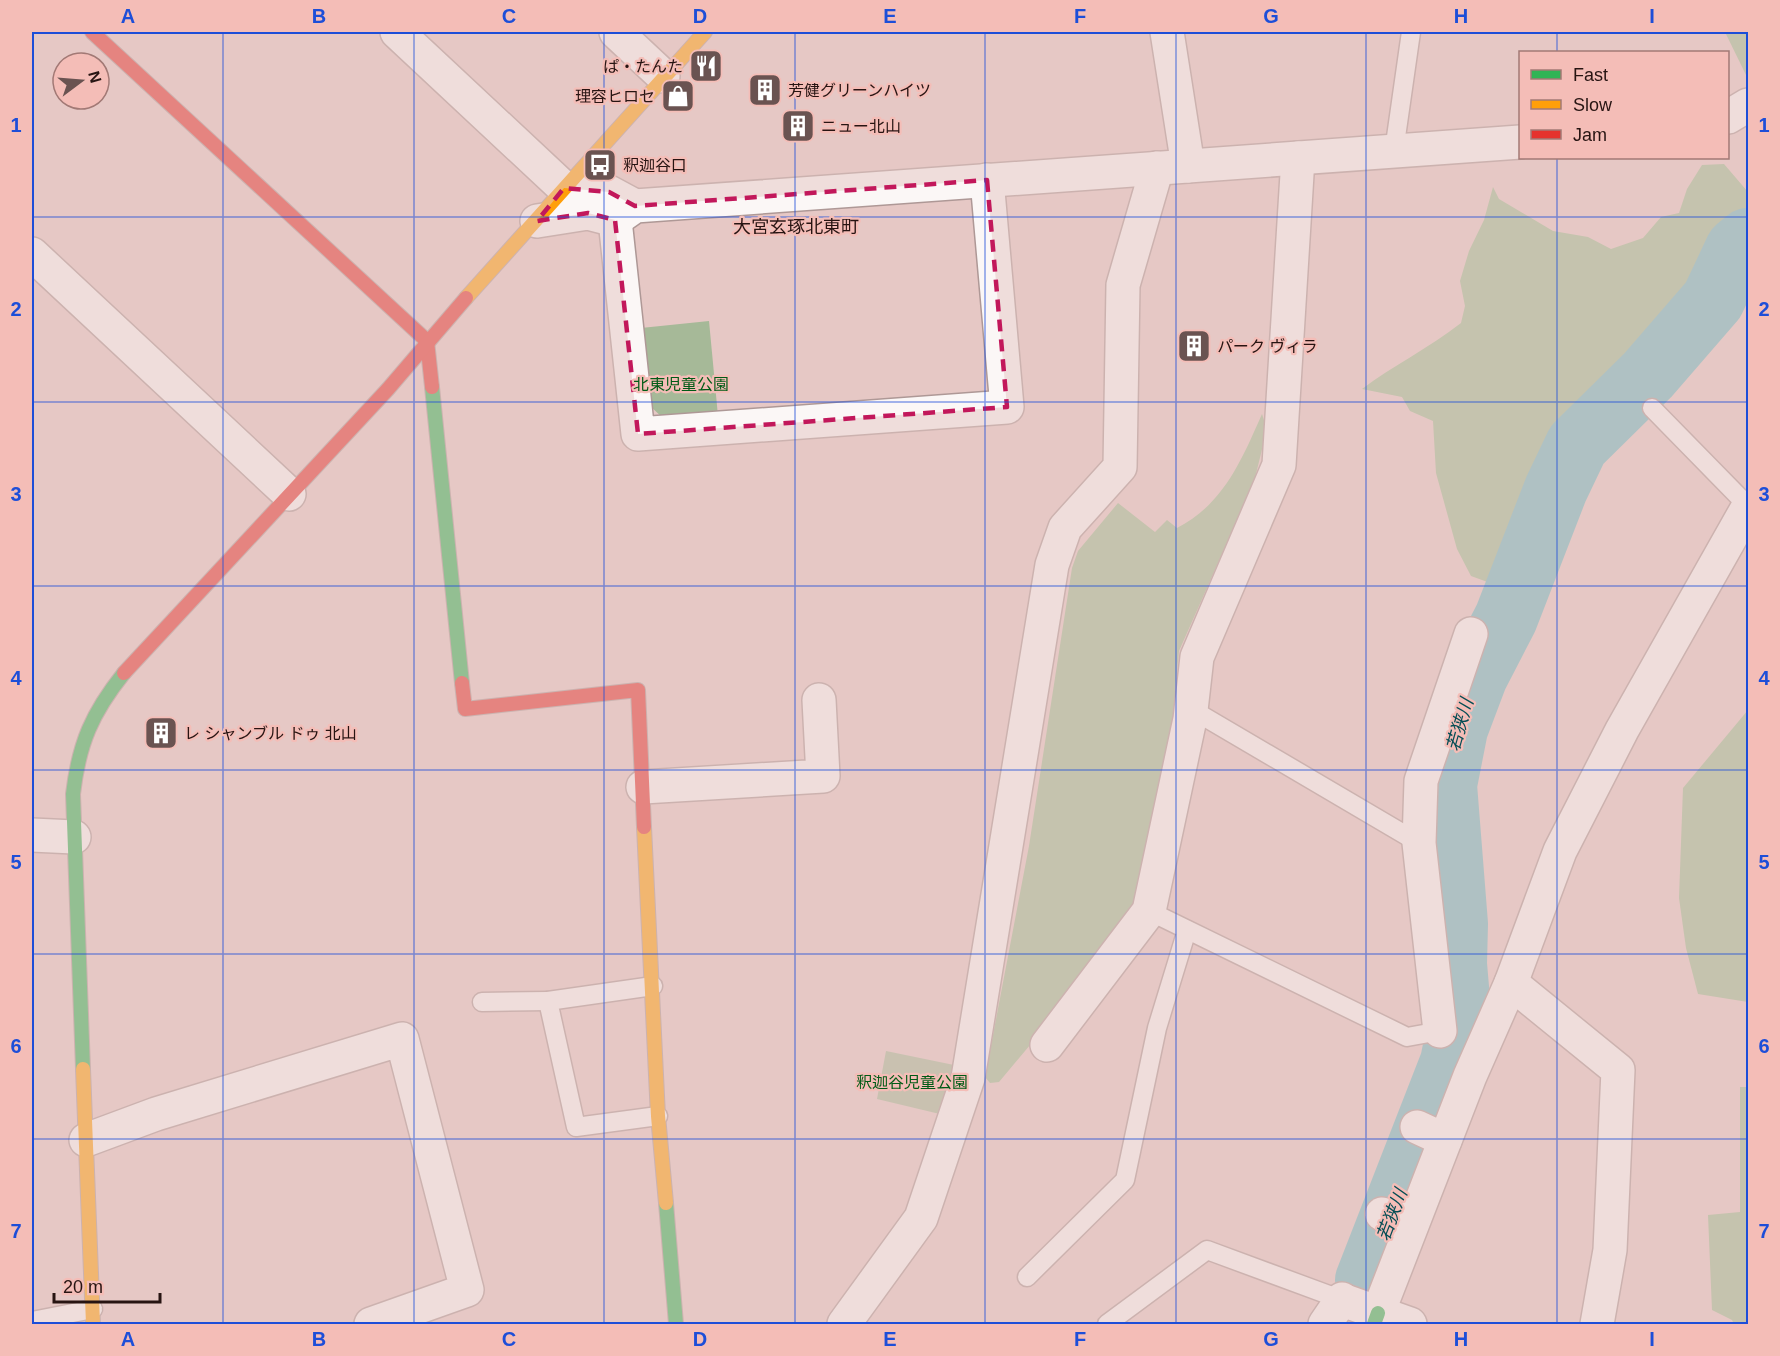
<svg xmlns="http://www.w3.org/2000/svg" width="1780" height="1356" viewBox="0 0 1780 1356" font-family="Helvetica,'Noto Sans JP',sans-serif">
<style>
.green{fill:#a6b998}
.forest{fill:#9ebc92}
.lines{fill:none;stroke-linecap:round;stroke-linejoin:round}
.river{stroke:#6eb9c1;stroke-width:64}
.lane-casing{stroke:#ae9896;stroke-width:21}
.street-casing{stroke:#ae9896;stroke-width:36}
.fast-casing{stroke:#ae9896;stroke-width:16}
.slow-casing{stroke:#ae9896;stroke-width:16}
.jam-casing{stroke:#ae9896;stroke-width:16}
.lane{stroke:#fbf7f6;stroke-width:18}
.street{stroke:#fbf7f6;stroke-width:33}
.fast{stroke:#30b455;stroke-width:14}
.slow{stroke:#ff9f0a;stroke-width:14}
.jam{stroke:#e5322d;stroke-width:14}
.marked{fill:none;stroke:#c2185b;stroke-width:4.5;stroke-dasharray:12 8;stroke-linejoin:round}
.grid{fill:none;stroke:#1d4ed8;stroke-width:1.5;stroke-opacity:0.55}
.labels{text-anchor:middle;stroke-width:4.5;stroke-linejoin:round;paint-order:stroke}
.poi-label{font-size:16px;fill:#271412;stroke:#f4bdb7;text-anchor:start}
.park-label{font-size:16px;fill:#005b16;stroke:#f4bdb7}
.neighbourhood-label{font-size:18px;fill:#271412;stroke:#f4bdb7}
.water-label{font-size:18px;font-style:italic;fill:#044d54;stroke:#f4bdb7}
.neatline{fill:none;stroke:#1d4ed8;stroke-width:2}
.grid-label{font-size:20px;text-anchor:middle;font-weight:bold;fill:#1d4ed8}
</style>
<rect width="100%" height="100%" fill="#e6c8c5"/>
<g class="green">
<polygon points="709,321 718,416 665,420 648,404 641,328"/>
<polygon points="886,1051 954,1065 944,1115 877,1099"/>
</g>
<g class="forest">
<polygon points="1725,32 1748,32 1748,78 1747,77"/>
<path d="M1724,164L1748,192V227L1725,258L1709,293L1647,360L1646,397L1596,433L1584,446L1554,485L1512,573L1493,584L1471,576L1457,549L1436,473L1433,421L1410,411L1402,397L1362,389C1394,365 1429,348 1461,323L1465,306L1460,281L1469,251L1484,220L1493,187L1499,199L1553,231L1588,237L1611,249L1643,238L1661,217L1679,213L1687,189L1702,165Z"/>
<path d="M1262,414L1267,429L1254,482L1179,651L1175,690L1179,710L1137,901L1095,953L1056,1014L999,1082L990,1083L985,1077L1029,846L1072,568L1078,551L1118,503L1155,532L1167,520L1177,528C1224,504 1242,459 1262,414Z"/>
<polygon points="1748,710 1748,1002 1698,994 1686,948 1679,898 1683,788"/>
<polygon points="1740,1087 1748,1087 1748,1324 1734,1324 1732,1320 1712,1310 1708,1215 1740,1212"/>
</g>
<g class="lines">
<polyline class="river" points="1367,1280 1452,1062 1458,1032 1459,1011 1455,964 1456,924 1445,785 1456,729 1476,676 1506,618 1556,489 1577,445 1648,375 1713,300 1737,249 1748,240"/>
<g class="lane-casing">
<g id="lane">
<polyline points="1394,151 1411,32"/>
<polyline points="1652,408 1748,506"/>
<polyline points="1191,709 1419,843"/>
<polyline points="1149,911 1407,1037 1440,1031 1443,1037"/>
<polyline points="653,986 548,1001 576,1127 658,1116"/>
<polyline points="482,1002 548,1001"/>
<polyline points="1027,1277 1125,1180 1157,1028 1187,930"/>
<polyline points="32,1321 93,1309"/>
<polyline points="1107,1324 1207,1250 1348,1302"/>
</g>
</g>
<g class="street-casing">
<g id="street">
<polyline points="397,32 564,188 609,192 635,206"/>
<polyline points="616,32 663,76"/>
<polyline points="1167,32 1188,166"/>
<polyline points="1728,117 1748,105"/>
<polyline points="615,220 638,434 1007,407 987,180"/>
<polyline points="537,221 588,213 615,220 635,206 1520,142"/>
<polyline points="32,254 289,494"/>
<polyline points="643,787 823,776 819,700"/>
<polyline points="32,835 74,837"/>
<polyline points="1511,983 1618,1070 1610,1250 1597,1324"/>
<polyline points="1440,1031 1419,843 1421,781 1471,634"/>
<polyline points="1047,1045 1149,911 1190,719 1197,657 1279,465 1298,158"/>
<polyline points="1417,1127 1445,1140"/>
<polyline points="86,1140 156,1114 402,1039 467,1290 371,1324"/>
<polyline points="1382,1214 1412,1224"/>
<polyline points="1348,1302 1410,1324"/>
<polyline points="1378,1313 1470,1076 1511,983 1560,851 1622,730 1748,507"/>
<polyline points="844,1324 921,1218 968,1078 1052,565 1065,528 1120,467 1123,285 1157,168"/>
<polyline points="1325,1324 1342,1299"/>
</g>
</g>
<g class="fast-casing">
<g id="fast">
<polyline points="432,387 462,683"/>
<path d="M83,1069L73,794C79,743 92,713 124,673"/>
<polyline points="666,1203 676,1324"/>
<polyline points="1374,1324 1378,1313"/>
</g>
</g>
<g class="slow-casing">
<g id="slow">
<polyline points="466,298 705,32"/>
<polyline points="644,827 658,1116 666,1203"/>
<polyline points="83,1069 93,1324"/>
</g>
</g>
<g class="jam-casing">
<g id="jam">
<polyline points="92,32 427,341 432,387"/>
<polyline points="124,673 388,389 466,298"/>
<polyline points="462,683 465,709 638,690 644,827"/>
</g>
</g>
<use href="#lane" class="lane"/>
<use href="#street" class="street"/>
<use href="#fast" class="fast"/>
<use href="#slow" class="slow"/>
<use href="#jam" class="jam"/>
</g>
<path d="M0 0H1780V1356H0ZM987,180L1007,407L638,434L615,220L588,213L537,221L564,188L609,192L635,206Z" fill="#e6c8c5" fill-opacity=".55" fill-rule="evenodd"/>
<path class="marked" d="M987,180L1007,407L638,434L615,220L588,213L537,221L564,188L609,192L635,206Z"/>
<path class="grid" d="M223,32V1324M414,32V1324M604,32V1324M795,32V1324M985,32V1324M1176,32V1324M1366,32V1324M1557,32V52M1557,158V1324M32,217H1748M32,402H1748M32,586H1748M32,770H1748M32,954H1748M32,1139H1748"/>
<defs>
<g id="restaurant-square" transform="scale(1.725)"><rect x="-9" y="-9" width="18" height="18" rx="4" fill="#6a5351" stroke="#f4bdb7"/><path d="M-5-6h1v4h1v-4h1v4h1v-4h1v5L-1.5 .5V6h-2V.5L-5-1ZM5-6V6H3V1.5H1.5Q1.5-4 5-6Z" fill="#fff"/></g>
<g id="building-square" transform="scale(1.725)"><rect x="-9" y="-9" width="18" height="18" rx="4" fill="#6a5351" stroke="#f4bdb7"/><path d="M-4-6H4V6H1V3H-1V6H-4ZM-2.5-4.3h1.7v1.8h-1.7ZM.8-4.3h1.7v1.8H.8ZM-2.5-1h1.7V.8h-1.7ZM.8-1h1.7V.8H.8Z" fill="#fff"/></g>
<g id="shop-square" transform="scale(1.725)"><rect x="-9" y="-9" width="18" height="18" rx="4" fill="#6a5351" stroke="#f4bdb7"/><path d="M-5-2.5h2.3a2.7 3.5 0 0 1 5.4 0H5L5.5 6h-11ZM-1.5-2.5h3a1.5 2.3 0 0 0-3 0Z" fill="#fff"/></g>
<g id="bus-square" transform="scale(1.725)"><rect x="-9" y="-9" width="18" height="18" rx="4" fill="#6a5351" stroke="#f4bdb7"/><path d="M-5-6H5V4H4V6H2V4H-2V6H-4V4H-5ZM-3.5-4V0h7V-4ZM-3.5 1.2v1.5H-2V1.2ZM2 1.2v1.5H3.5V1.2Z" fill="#fff"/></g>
</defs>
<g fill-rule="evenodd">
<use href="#restaurant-square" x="706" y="66"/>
<use href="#building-square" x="765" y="90"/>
<use href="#shop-square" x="678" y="96"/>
<use href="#building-square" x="798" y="126"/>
<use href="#bus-square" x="600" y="165"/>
<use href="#building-square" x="1194" y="346"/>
<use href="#building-square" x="161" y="733"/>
</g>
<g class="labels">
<g class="poi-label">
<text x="683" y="72" text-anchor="end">ぱ・たんた</text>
<text x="788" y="96">芳健グリーンハイツ</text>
<text x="655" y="102" text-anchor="end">理容ヒロセ</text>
<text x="821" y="132">ニュー北山</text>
<text x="623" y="171">釈迦谷口</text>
<text x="1217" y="352">パーク ヴィラ</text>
<text x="184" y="739">レ シャンブル ドゥ 北山</text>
</g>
<g class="park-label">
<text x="681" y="390">北東児童公園</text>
<text x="912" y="1088">釈迦谷児童公園</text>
</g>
<g class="neighbourhood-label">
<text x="796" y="233">大宮玄琢北東町</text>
</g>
<g class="water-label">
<text transform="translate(1460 725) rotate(-74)" y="6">若狭川</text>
<text transform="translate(1392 1215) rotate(-69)" y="6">若狭川</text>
</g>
</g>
<rect width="1780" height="1356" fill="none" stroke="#f4bdb7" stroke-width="66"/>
<rect x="1519" y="51" width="210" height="108" fill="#f4bdb7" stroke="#a27975" stroke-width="1.5"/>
<rect x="1531" y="70" width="30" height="9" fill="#30b455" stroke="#a27975" stroke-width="1.5"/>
<text x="1573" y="81" font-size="18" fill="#271412">Fast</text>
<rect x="1531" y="100" width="30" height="9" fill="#ff9f0a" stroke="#a27975" stroke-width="1.5"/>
<text x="1573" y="111" font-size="18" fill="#271412">Slow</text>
<rect x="1531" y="130" width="30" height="9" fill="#e5322d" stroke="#a27975" stroke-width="1.5"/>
<text x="1573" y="141" font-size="18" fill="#271412">Jam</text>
<g transform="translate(81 81) rotate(74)"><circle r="28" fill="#f4bdb7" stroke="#a27975" stroke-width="1.5"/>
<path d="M0-4.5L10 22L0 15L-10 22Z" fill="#6a5351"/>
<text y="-9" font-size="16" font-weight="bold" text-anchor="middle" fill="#271412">N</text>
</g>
<path d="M54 1293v9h106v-9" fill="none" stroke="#271412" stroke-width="3"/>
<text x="63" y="1293" font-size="18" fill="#271412" stroke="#f4bdb7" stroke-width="4.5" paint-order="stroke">20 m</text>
<rect x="33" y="33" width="1714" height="1290" class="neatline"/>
<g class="grid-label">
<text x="128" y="23">A</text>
<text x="319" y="23">B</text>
<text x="509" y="23">C</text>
<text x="700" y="23">D</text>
<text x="890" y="23">E</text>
<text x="1080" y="23">F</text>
<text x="1271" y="23">G</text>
<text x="1461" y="23">H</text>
<text x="1652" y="23">I</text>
<text x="16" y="132">1</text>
<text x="1764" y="132">1</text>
<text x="16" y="316">2</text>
<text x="1764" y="316">2</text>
<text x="16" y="501">3</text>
<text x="1764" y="501">3</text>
<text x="16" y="685">4</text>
<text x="1764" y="685">4</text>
<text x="16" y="869">5</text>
<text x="1764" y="869">5</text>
<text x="16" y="1053">6</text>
<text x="1764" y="1053">6</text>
<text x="16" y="1238">7</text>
<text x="1764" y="1238">7</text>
<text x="128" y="1346">A</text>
<text x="319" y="1346">B</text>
<text x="509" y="1346">C</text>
<text x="700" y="1346">D</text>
<text x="890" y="1346">E</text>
<text x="1080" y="1346">F</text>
<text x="1271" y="1346">G</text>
<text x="1461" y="1346">H</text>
<text x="1652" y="1346">I</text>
</g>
</svg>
